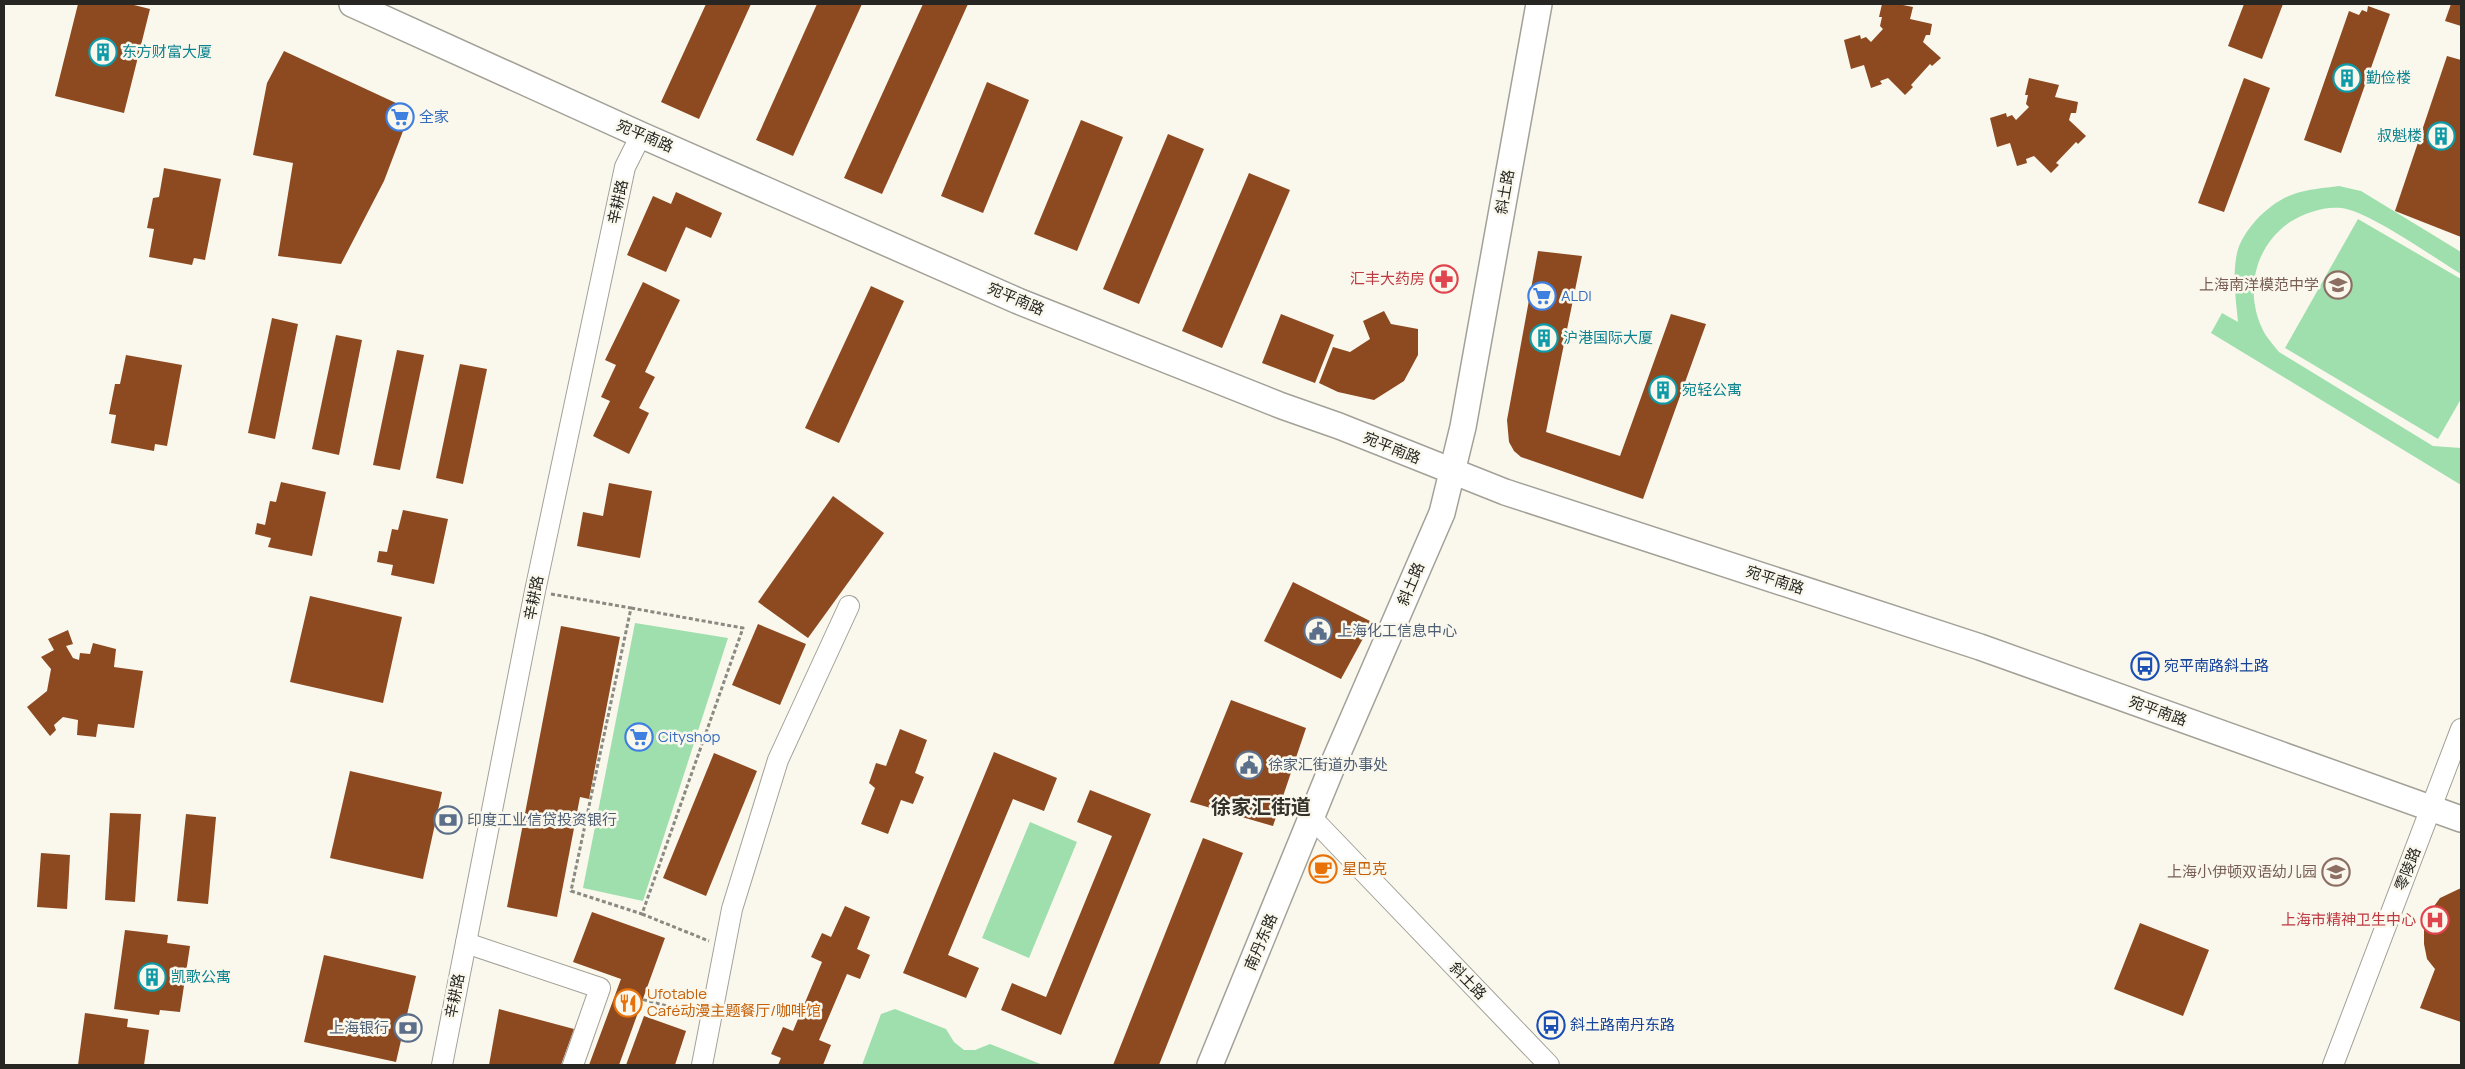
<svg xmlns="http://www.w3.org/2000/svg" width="2465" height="1069" viewBox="0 0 2465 1069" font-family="Manrope,'Noto Sans SC',sans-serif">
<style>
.green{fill:#9fdfad}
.building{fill:#8d4a21}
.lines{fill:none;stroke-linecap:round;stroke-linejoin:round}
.minor-casing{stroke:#a3a197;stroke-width:22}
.major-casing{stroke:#a3a197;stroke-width:28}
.path{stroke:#8b8a82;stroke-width:3;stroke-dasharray:4 2.5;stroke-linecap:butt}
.minor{stroke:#fff;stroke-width:20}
.major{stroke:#fff;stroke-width:25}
.labels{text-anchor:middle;stroke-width:5;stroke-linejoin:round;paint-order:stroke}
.culture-label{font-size:15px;fill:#0d838f;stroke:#faf8ed;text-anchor:start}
.shop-label{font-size:15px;fill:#366cbe;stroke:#faf8ed;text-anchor:start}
.street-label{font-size:15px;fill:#272622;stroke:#faf8ed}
.health-label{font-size:15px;fill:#be3a42;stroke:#faf8ed;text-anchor:end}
.education-label{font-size:15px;fill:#785e54;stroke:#faf8ed;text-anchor:end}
.service-label{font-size:15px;fill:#4e5e75;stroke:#faf8ed;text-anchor:start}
.transit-label{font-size:15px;fill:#164399;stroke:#faf8ed;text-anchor:start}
.food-label{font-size:15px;fill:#c56008;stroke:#faf8ed;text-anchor:start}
.district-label{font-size:20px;font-weight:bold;fill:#34322a;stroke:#faf8ed}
</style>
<rect width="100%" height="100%" fill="#faf8ed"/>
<g class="green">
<path d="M2339,186L2361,191L2461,252V274C2436,259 2367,210 2341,208C2325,206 2304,213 2290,222C2254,246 2243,295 2265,334C2269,340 2274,346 2279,352L2433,446L2461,448V485L2211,333L2222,313L2238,322C2236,300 2232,276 2237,253C2243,229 2270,202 2294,194C2308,189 2324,188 2339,186Z"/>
<polygon points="2358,219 2461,279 2461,399 2438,439 2285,348"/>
<polygon points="635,623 728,638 643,901 583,888"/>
<polygon points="1030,822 1077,842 1029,958 982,938"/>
<polygon points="895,1009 946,1029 954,1042 964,1050 975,1050 990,1044 1043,1065 862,1065 881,1014"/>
</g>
<g class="building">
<polygon points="78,4 130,4 150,9 124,113 55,96"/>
<polygon points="706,4 751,4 699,119 661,102"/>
<polygon points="817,4 862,4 793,156 756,140"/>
<polygon points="923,4 968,4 882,194 844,178"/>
<polygon points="1882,4 1898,4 1913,7 1910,19 1932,24 1930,35 1926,35 1923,42 1941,58 1932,66 1930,64 1911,85 1913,87 1905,95 1888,78 1880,81 1882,84 1871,88 1864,65 1851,69 1844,40 1860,35 1861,39 1866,37 1871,42 1883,29 1880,26 1882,17 1879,17"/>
<polygon points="2244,4 2283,4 2262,59 2228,46"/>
<polygon points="2451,4 2461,4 2461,26 2445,21"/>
<polygon points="2368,6 2390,14 2341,153 2304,140 2349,11 2359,15 2362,10 2367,12"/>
<polygon points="284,51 411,110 384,181 341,264 278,256 293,163 253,155 267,83"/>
<polygon points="2447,56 2461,60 2461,237 2395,211"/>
<polygon points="2029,78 2059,85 2055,97 2078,102 2076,113 2071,113 2069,120 2086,136 2078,144 2076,142 2056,163 2059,165 2051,173 2034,156 2026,159 2027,163 2017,166 2010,143 1997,147 1990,118 2006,113 2007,117 2012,115 2016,120 2029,107 2026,104 2028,95 2025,95"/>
<polygon points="2244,78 2270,88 2224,212 2198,203"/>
<polygon points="987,82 1029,100 983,213 941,196"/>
<polygon points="1081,120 1123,137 1077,251 1034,234"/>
<polygon points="1168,134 1204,149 1139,304 1103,289"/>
<polygon points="164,168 221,179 205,260 194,258 192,265 149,257 154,229 147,228 153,198 159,197"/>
<polygon points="1249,173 1290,190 1222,348 1182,331"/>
<polygon points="676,192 722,213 711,238 686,227 666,272 627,255 653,196 671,204"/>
<polygon points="1538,251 1582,256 1546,432 1620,456 1671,314 1706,324 1643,499 1521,457 1514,451 1509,442 1507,420"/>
<polygon points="643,282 680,300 645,372 655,377 639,408 649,413 629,454 593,436 610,401 601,397 616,365 605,360"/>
<polygon points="871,286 904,301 839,443 805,428"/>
<polygon points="1384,311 1391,324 1418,329 1418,355 1404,381 1374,400 1338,392 1319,383 1333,347 1350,352 1370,339 1363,321"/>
<polygon points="1281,314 1334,335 1315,383 1262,363"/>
<polygon points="272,318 298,324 275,439 248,433"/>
<polygon points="336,335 362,340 339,455 312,449"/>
<polygon points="397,350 424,355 400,470 373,465"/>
<polygon points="126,355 182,365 167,446 155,444 154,451 111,443 116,415 109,414 115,384 120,384"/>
<polygon points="460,364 487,369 463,484 436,478"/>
<polygon points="281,482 326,492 312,556 268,547 271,538 255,534 257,523 265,525 270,501 276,502"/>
<polygon points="609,483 652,491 640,558 577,546 583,512 603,516"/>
<polygon points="833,496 884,533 808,638 758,602"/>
<polygon points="403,510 448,519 434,584 391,575 393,565 377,562 379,551 387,552 392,529 398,530"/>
<polygon points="1293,582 1372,622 1341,679 1264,641"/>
<polygon points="310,596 402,617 383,703 290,682"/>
<polygon points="758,624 806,644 780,705 732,685"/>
<polygon points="561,626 620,637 589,799 580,797 557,917 507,907"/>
<polygon points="68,630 73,644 66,646 73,658 79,660 80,653 90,654 93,643 116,649 114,667 143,671 134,728 98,724 96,737 77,735 78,720 63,717 54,725 56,730 50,736 27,707 47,691 51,669 41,657 54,650 48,639"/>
<polygon points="1231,700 1306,728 1273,826 1190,802"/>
<polygon points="900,729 927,740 915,773 924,777 913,804 901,800 888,834 861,824 875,788 869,783 876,763 886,766"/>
<polygon points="994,752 1057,778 1044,811 1013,799 948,955 979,968 966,998 903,973"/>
<polygon points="714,753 757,771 706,896 663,878"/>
<polygon points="350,771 442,792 423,879 330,858"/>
<polygon points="1090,790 1151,814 1061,1035 1001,1010 1012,983 1046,997 1112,836 1077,822"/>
<polygon points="110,813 141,814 135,902 105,900"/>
<polygon points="186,814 216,817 208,904 177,901"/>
<polygon points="1203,838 1243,853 1159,1065 1113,1065"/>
<polygon points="41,853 70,855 67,909 37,907"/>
<polygon points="2461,888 2461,1022 2420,1008 2435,969 2427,959 2424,944 2424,928 2429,913 2440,898"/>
<polygon points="845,906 870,917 857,949 870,955 860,979 847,974 819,1040 831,1045 823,1065 778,1065 781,1058 771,1054 783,1027 793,1031 822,962 811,957 822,933 831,937"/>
<polygon points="592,912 665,938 619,1065 589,1065 621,979 573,962"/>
<polygon points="2140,923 2209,950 2183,1016 2114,989"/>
<polygon points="125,930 168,935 167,943 190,946 180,1012 160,1010 159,1015 114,1009"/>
<polygon points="324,955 416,976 396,1062 304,1042"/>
<polygon points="499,1009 574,1029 561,1065 489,1065"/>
<polygon points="85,1013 128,1019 127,1027 149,1030 144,1065 78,1065"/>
<polygon points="644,1016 686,1031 675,1065 626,1065"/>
</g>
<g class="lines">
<g class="minor-casing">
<g id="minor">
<polyline points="1312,818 1549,1065"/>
<polyline points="466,943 600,988 573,1065"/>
<polyline points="442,1065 535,591 625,167 641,135"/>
<polyline points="702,1065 732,909 778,760 849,606"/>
<polyline points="2333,1065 2461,729"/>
</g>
</g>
<g class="major-casing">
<g id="major">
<polyline points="352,4 641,135 1018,301 1282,406 1339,426 1505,492 1980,647 2461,819"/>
<polyline points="1210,1065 1334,762 1442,513 1463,427 1539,4"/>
</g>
</g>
<g class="path">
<polyline points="551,594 631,608 571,891 642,914 743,628 631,608"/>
<polyline points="642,914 709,941"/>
<polyline points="618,993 694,1013"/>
</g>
<use href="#minor" class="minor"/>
<use href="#major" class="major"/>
</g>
<defs>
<g id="building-ring" transform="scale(1.4375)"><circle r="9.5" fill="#faf8ed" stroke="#0f9aa8" stroke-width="1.5"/><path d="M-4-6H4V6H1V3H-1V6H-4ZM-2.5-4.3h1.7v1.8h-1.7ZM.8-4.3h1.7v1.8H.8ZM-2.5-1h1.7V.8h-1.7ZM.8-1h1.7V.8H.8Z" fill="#0f9aa8"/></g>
<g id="supermarket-ring" transform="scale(1.4375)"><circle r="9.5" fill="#faf8ed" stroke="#3f7fe0" stroke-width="1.5"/><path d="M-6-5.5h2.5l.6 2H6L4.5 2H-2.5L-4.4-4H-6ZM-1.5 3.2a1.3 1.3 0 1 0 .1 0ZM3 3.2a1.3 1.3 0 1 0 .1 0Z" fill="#3f7fe0"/></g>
<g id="pharmacy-ring" transform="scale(1.4375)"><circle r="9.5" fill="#faf8ed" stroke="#e0444e" stroke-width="1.5"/><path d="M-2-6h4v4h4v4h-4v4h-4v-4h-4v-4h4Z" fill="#e0444e"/></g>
<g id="school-ring" transform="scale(1.4375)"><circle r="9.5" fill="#faf8ed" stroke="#8d6e63" stroke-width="1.5"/><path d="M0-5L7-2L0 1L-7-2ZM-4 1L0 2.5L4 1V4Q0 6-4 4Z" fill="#8d6e63"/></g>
<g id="civic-ring" transform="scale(1.4375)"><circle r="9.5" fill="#faf8ed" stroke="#5c6f8a" stroke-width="1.5"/><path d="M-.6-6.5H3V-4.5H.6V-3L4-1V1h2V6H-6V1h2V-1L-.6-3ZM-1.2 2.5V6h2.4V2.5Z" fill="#5c6f8a"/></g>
<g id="bus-ring" transform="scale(1.4375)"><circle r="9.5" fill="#faf8ed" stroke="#1a4fb4" stroke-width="1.5"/><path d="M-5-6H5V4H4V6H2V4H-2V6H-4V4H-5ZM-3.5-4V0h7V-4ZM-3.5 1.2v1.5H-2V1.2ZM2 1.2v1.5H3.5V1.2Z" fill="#1a4fb4"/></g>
<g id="bank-ring" transform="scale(1.4375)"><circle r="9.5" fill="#faf8ed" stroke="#5c6f8a" stroke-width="1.5"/><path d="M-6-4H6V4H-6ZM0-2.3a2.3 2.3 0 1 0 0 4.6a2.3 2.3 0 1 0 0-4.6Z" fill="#5c6f8a"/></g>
<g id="cafe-ring" transform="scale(1.4375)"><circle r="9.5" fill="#faf8ed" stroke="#e8710a" stroke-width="1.5"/><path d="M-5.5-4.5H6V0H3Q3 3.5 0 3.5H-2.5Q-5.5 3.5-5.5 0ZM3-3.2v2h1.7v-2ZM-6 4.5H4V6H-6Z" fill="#e8710a"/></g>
<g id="hospital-ring" transform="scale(1.4375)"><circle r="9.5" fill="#faf8ed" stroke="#e0444e" stroke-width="1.5"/><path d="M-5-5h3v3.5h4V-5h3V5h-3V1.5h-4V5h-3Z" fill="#e0444e"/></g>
<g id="restaurant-ring" transform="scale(1.4375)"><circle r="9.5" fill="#faf8ed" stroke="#e8710a" stroke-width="1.5"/><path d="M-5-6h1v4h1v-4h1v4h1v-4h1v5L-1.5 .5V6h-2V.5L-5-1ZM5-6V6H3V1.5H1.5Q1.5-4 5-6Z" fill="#e8710a"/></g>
</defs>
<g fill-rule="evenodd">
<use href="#building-ring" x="103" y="52"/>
<use href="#building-ring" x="2347" y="78"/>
<use href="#supermarket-ring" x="400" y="117"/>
<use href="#building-ring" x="2441" y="136"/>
<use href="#pharmacy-ring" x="1444" y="279"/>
<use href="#school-ring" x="2338" y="285"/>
<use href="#supermarket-ring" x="1542" y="296"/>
<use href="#building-ring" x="1544" y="338"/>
<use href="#building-ring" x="1663" y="390"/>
<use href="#civic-ring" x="1318" y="631"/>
<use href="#bus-ring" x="2145" y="666"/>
<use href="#supermarket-ring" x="639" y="737"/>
<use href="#civic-ring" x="1249" y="765"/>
<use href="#bank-ring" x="448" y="820"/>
<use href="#cafe-ring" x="1323" y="869"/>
<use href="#school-ring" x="2336" y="872"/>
<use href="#hospital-ring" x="2435" y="920"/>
<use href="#building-ring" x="152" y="977"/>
<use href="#restaurant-ring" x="628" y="1003"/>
<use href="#bus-ring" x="1551" y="1025"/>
<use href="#bank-ring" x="408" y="1028"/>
</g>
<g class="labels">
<g class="culture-label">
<text x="122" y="57">东方财富大厦</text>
<text x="2366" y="83">勤俭楼</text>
<text x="2422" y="141" text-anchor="end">叔魁楼</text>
<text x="1563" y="343">沪港国际大厦</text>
<text x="1682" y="395">宛轻公寓</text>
<text x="171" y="982">凯歌公寓</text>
</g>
<g class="shop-label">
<text x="419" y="122">全家</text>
<text x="1561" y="301">ALDI</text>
<text x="658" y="742">Cityshop</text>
</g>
<g class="street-label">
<text transform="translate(645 136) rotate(23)" y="5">宛平南路</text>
<text transform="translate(1505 192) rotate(-80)" y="5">斜土路</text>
<text transform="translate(618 202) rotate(-78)" y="5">辛耕路</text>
<text transform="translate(1016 299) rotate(23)" y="5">宛平南路</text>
<text transform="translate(1392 448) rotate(22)" y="5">宛平南路</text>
<text transform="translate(1775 580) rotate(18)" y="5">宛平南路</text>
<text transform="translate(1411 584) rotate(-67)" y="5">斜土路</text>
<text transform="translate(534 598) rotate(-79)" y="5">辛耕路</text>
<text transform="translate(2158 711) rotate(20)" y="5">宛平南路</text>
<text transform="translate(2408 869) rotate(-69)" y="5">零陵路</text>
<text transform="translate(1261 942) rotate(-67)" y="5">南丹东路</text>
<text transform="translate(1468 981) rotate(46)" y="5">斜土路</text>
<text transform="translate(455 996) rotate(-79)" y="5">辛耕路</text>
</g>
<g class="health-label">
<text x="1425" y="284">汇丰大药房</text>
<text x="2416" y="925">上海市精神卫生中心</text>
</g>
<g class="education-label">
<text x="2319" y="290">上海南洋模范中学</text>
<text x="2317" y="877">上海小伊顿双语幼儿园</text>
</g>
<g class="service-label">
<text x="1337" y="636">上海化工信息中心</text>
<text x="1268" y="770">徐家汇街道办事处</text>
<text x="467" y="825">印度工业信贷投资银行</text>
<text x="389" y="1033" text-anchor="end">上海银行</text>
</g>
<g class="transit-label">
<text x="2164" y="671">宛平南路斜土路</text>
<text x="1570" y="1030">斜土路南丹东路</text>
</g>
<g class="food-label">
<text x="1342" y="874">星巴克</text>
<text x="647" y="999">Ufotable<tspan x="647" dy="17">Café动漫主题餐厅/咖啡馆</tspan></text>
</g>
<g class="district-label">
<text x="1261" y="814">徐家汇街道</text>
</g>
</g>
<rect width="2465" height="1069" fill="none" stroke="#272622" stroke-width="10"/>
</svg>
